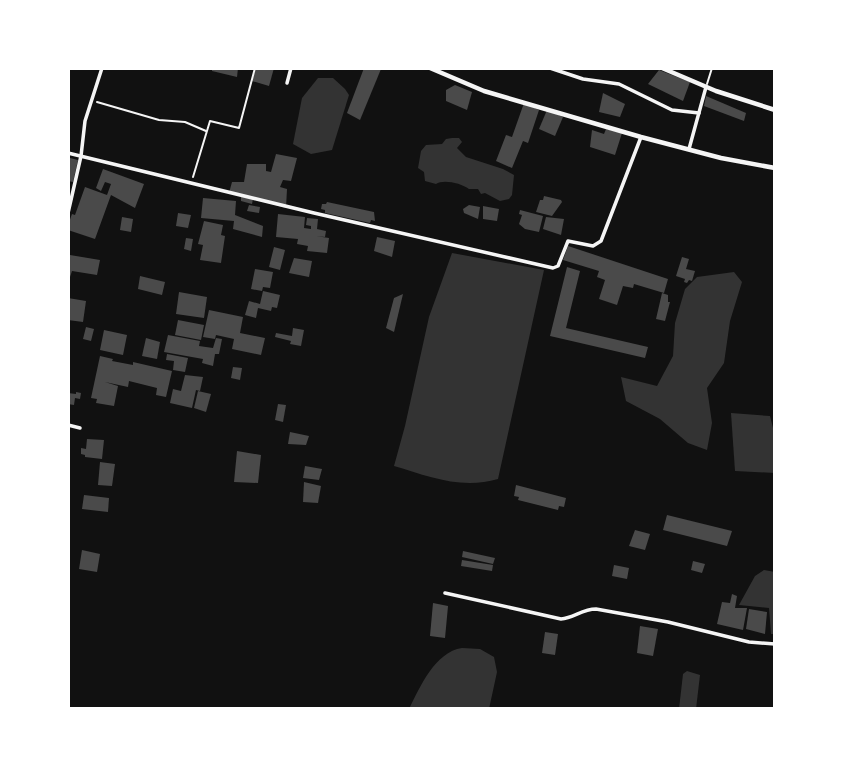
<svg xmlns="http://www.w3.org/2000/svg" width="843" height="777" viewBox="0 0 843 777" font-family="'Work Sans',sans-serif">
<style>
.water{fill:#333}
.building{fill:#4a4a4a}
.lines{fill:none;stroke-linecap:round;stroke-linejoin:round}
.path{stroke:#f5f5f5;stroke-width:2}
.service{stroke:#f5f5f5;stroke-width:2}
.minor{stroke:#f5f5f5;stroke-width:3.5}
.tertiary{stroke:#f5f5f5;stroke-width:4.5}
</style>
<rect width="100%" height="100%" fill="#111"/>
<g class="water">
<polygon points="318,78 333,78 345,89 349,95 332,150 311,154 293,144 302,98"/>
<path d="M452,138H459L462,142L457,148L466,157L503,169L514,175L512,195L509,199L500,201L485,193L481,194L478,189H469C461,183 443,179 436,184L425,181L424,172L418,168L421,151L426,145L442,144L446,139Z"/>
<path d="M452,253L544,270L498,479C461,490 428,476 394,466L405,426L429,317Z"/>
<polygon points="734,272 742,282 730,321 724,363 707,388 712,423 707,450 688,443 660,419 626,401 621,377 657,386 673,356 675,323 685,289 697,277"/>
<polygon points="731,413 770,416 775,436 775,473 735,471"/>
<polygon points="764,570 775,572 775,634 771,634 769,608 739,605 755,576"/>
<path d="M462,648L480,649L494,657L497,672L489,709H409C420,687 435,652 462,648Z"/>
<polygon points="687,671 700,675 696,709 679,709 683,674"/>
</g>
<g class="building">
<polygon points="212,68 238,68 237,77 212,71"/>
<polygon points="256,68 274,68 269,86 252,81"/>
<polygon points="364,68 381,69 360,120 347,113"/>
<polygon points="659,70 690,82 683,101 648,84"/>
<polygon points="455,85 472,92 467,110 446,101 446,90"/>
<polygon points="603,93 625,104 620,117 599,112"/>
<polygon points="706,96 746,113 744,121 704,106"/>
<polygon points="524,103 539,110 528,143 523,141 512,168 496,161 506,135 512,137"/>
<polygon points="547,110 563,117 555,136 539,129"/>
<polygon points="606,129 622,133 615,155 590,147 592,130 604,134"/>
<polygon points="276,154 297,158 291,181 283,180 280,187 287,189 286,208 253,199 252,204 241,201 241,196 229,193 232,182 244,182 247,164 266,164 266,171 271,172"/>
<polygon points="70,158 78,160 73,182 68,181"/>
<polygon points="103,169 144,184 135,208 111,195 95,239 68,230 68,225 72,214 75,215 85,187 107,195 111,184 105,182 101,191 96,188"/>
<polygon points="544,196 561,200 562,202 552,216 536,212 540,200 543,200"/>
<polygon points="203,198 236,201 235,215 263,226 262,237 233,229 234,221 201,218"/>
<polygon points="327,202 374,212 375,221 371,220 370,223 325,213 325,210 321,209 322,204 326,204"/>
<polygon points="249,205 260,207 259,213 247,211"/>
<polygon points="469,205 480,207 478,219 464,213 463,209"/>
<polygon points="483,206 499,209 497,221 483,219"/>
<polygon points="520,210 543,216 539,232 525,229 519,224 522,215 519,214"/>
<polygon points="178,213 191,215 188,228 176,226"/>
<polygon points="278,214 305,217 304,228 311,229 311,226 306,225 307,218 318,219 317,229 326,231 325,237 316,236 329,238 327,253 307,251 308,246 297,244 298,239 276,237"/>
<polygon points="122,217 133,219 131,232 120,230"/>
<polygon points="546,217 564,219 561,235 543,229"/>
<polygon points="204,221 223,225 221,235 225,236 221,263 200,260 203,245 198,244"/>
<polygon points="377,237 395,241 392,257 374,251"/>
<polygon points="186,238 193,239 191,251 184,249"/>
<polygon points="568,246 668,279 664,293 634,284 633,288 623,286 617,305 599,299 605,280 597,277 599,271 563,260"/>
<polygon points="274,247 285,250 280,270 269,267"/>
<polygon points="70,255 100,260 97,275 72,271 68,283"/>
<polygon points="682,257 689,259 686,269 695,271 692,281 689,280 687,283 684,282 685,279 676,276"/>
<polygon points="294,258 312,261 309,277 289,273"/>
<polygon points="567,267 580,271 566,328 648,347 645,358 550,336"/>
<polygon points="255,269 273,272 270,288 263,287 262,291 251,289"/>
<polygon points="140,276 165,282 162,295 138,289"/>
<polygon points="263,291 280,295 277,308 272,307 271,311 258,308 256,318 245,315 249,301 260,304"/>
<polygon points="179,292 207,297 204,318 176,314"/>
<polygon points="662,293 668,295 668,302 670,302 665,321 656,319"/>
<polygon points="403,294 394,332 386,328 394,298"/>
<polygon points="68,298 86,301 83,322 68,320"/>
<polygon points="209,310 243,317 240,333 265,338 261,355 232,349 234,339 216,335 215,339 203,337"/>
<polygon points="178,320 204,325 201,340 175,335"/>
<polygon points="86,327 94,329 91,341 83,339"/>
<polygon points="293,328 304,330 301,346 290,344 291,341 275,337 276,333 292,336"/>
<polygon points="104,330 127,335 123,355 100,350"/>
<polygon points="168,335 200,341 199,346 213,348 216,338 222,339 219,354 215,354 213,366 202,363 203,359 164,352"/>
<polygon points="146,338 160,342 157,359 142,356"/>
<polygon points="167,354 188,358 185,372 173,370 174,361 166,360"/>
<polygon points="100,356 113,359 112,361 133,365 133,362 172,371 166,397 156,395 157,388 129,381 128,387 105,382 118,386 114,406 96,403 97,399 91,398"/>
<polygon points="233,367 242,368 240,380 231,378"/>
<polygon points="185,375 203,377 200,391 196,390 192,408 170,403 173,389 181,391"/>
<polygon points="198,391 211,394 206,412 194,408"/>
<polygon points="76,392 81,393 80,399 75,398 74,405 68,404 68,393 76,394"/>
<polygon points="278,404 286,405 283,422 275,420"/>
<polygon points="290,432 309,436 306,445 288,444"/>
<polygon points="87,439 104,440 102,459 85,457 85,455 81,454 81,448 86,449"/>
<polygon points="237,451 261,455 258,483 234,482"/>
<polygon points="100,462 115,464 112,486 98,485"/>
<polygon points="305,466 322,469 319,480 303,478"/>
<polygon points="304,482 321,486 318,503 303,502"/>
<polygon points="516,485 566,498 564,507 559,506 558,510 518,500 519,497 514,496"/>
<polygon points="84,495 109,498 108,512 82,509"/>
<polygon points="667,515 732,531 727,546 663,530"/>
<polygon points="635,530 650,534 645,550 629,546"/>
<polygon points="82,550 100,554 97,572 79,569"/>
<polygon points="463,551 495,558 493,564 462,557"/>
<polygon points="462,560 493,565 492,571 461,566"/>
<polygon points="693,561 705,564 702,573 691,570"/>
<polygon points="614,565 629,568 627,579 612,576"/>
<polygon points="732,594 737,596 735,608 747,608 743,630 717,624 722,602 730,603"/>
<polygon points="433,603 448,606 445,638 430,636"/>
<polygon points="749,609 767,612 765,634 746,629"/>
<polygon points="640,626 658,629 653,656 637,653"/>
<polygon points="545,632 558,634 555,655 542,653"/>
</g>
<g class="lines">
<g class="path">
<polyline points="97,102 159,120 185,122 206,131"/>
<polyline points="193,177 210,121 239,128 255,68"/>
</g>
<polyline class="service" points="707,84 712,68"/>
<g class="minor">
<polyline points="550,68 583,79 619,84 672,110 699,113"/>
<polyline points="287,83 291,68"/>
<polyline points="689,149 706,87"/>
<polyline points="68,153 314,213 553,268 558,266 568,241 593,246 601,241 641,137"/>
<polyline points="68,213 81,156 85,121 102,68"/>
<polyline points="68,425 80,428"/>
<path d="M445,593L561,619C574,618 582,609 596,609L668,622L749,642L775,644"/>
</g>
<g class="tertiary">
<polyline points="430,68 484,91 641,137 721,158 775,168"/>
<polyline points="662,68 716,91 775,110"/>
</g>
</g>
<rect width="843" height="777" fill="none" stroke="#ffffff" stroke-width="140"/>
</svg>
